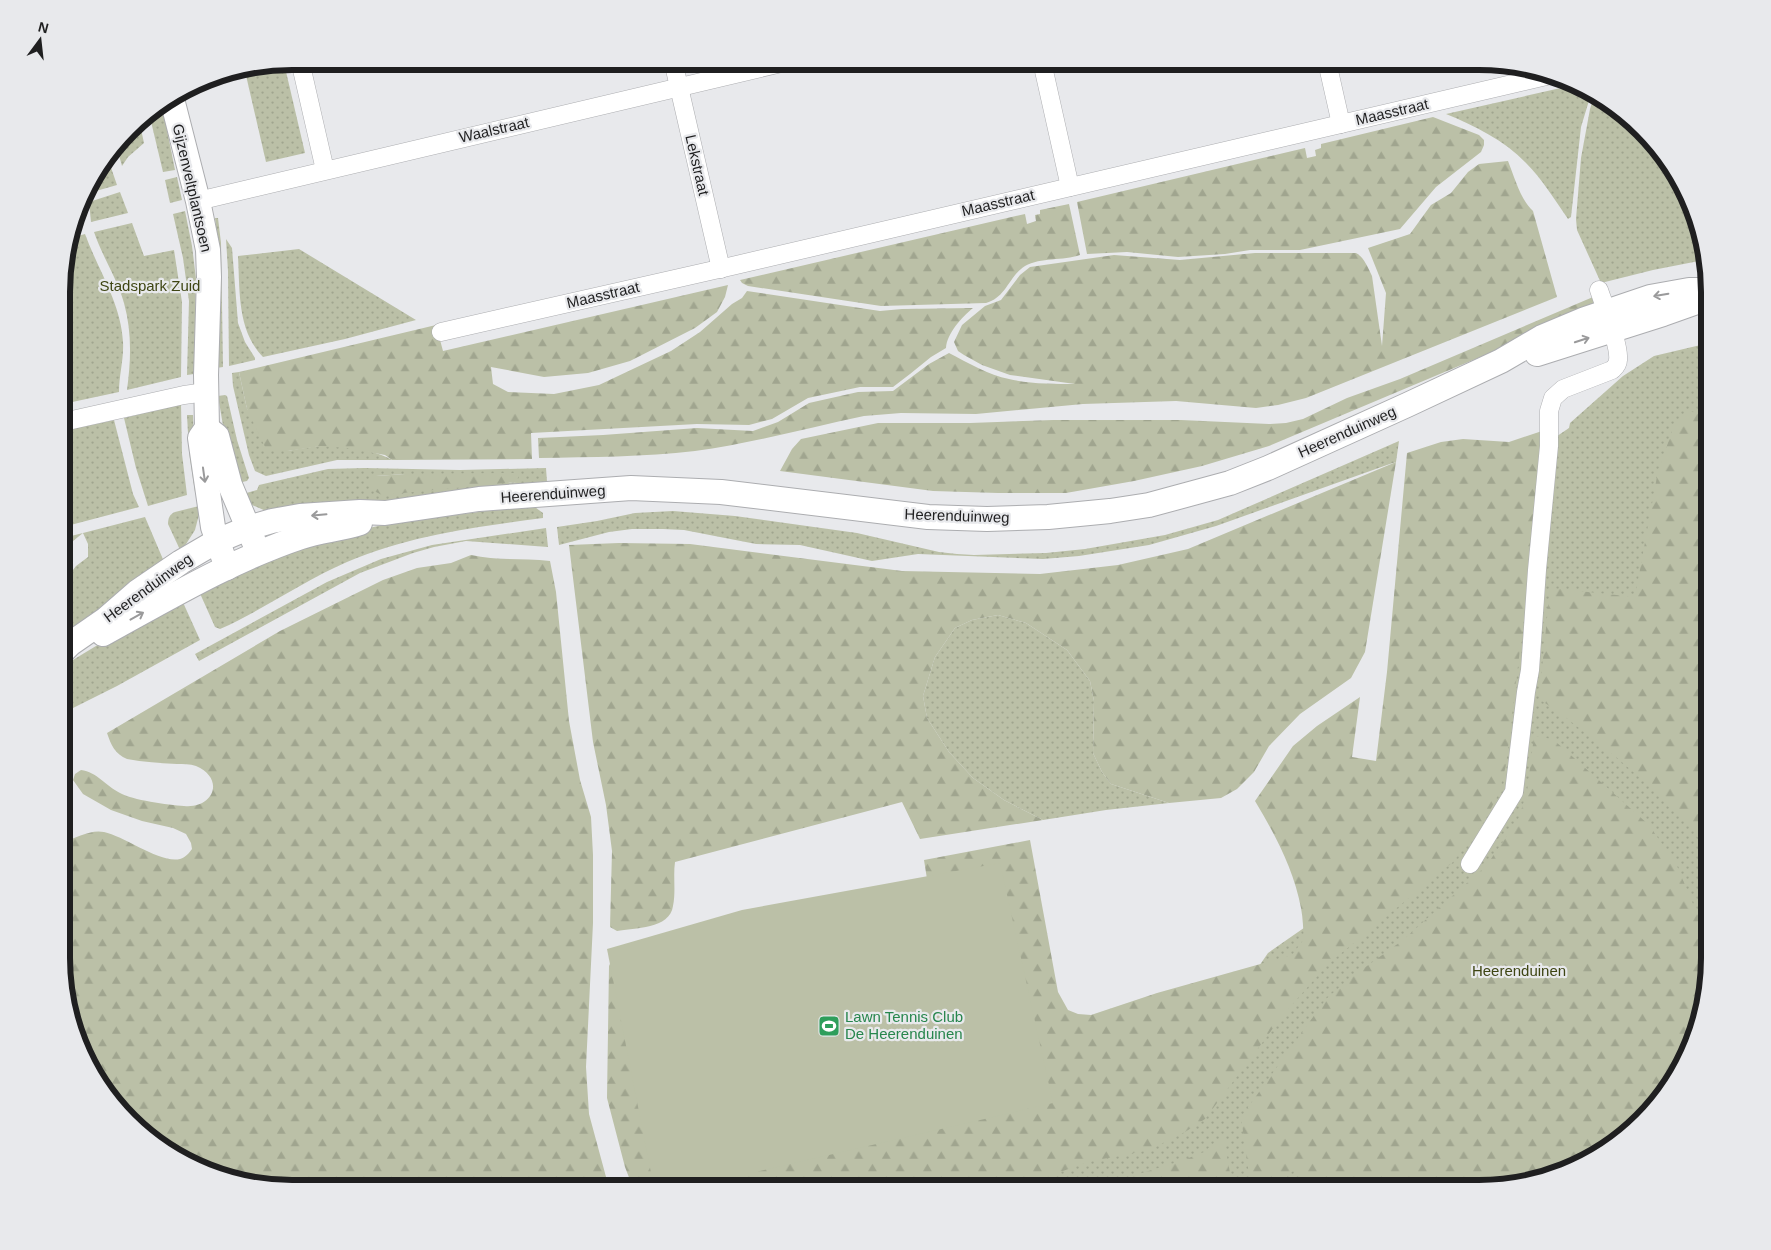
<svg xmlns="http://www.w3.org/2000/svg" width="1771" height="1250" viewBox="0 0 1771 1250" font-family="Helvetica,sans-serif">
<style>
.grass{fill:url(#grass-dots);fill-rule:evenodd}
.forest{fill:url(#forest-firs)}
.pitch{fill:#bbc0a7}
.lines{fill:none;stroke-linecap:round;stroke-linejoin:round}
.street-casing{stroke:#acadb0;stroke-width:19}
.secondary-casing{stroke:#acadb0;stroke-width:26}
.street{stroke:#fff;stroke-width:18}
.secondary{stroke:#fff;stroke-width:24}
.oneway{stroke:#9a9a9b}
.labels{text-anchor:middle;stroke-width:4.5;stroke-linejoin:round;paint-order:stroke}
.street-label{font-size:15px;fill:#1f1f20;stroke:#e8e9ec}
.park-label{font-size:15px;fill:#3e4513;stroke:#e8e9ec}
.leisure-label{font-size:15px;fill:#27864d;stroke:#e8e9ec;text-anchor:start}
.rim{fill:none;stroke:#1f1f20;stroke-width:6}
</style>
<defs>
<pattern id="grass-dots" width="8" height="8" patternUnits="userSpaceOnUse" patternTransform="scale(1.25)"><rect width="8" height="8" fill="#bbc0a7"/><path d="M2 2h.1M6 6h.1" fill="none" stroke="#a0a58f" stroke-width="1.8" stroke-linecap="round"/></pattern>
<pattern id="forest-firs" width="22" height="20" patternUnits="userSpaceOnUse" patternTransform="scale(1.25)"><rect width="22" height="20" fill="#bbc0a7"/><path d="M5 1l3.5 6h-7zM16 11l3.5 6h-7z" fill="#a0a58f"/></pattern>
</defs>
<rect width="100%" height="100%" fill="#e8e9ec"/>
<g class="grass">
<polygon points="284,63 305,153 266,162 245,71"/>
<path d="M1574,85L1591,94L1581,127L1571,217L1568,219C1555,200 1542,179 1526,163C1504,140 1475,126 1446,114Z"/>
<polygon points="1594,96 1619,109 1679,177 1704,260 1653,270 1601,283 1577,230 1576,219 1581,158 1590,109"/>
<polygon points="162,105 175,170 163,172 149,113"/>
<polygon points="139,120 144,143 128,157 122,166 117,148"/>
<polygon points="108,159 117,185 89,193 90,183"/>
<polygon points="177,177 182,200 170,203 165,180"/>
<polygon points="120,192 128,213 91,222 89,202"/>
<polygon points="185,211 192,246 196,279 194,374 187,375 189,301 183,258 173,214"/>
<polygon points="215,218 218,218 221,243 223,367 216,368 219,253"/>
<path d="M132,223L144,256L174,250L182,302L181,377L127,390C131,360 132,332 124,303C117,278 102,256 94,232Z"/>
<path d="M85,234C98,270 121,303 123,342C124,359 119,375 119,392L63,404V262L71,238Z"/>
<polygon points="226,239 232,248 238,323 245,342 255,358 255,360 229,366 228,271"/>
<path d="M299,249L416,320L345,339L263,357C237,330 240,291 238,256Z"/>
<polygon points="1709,343 1709,973 1697,1032 1662,1098 1581,1165 1479,1189 978,1189 1235,1001 1268,953 1347,898 1532,453 1569,428 1570,423 1623,376 1654,356"/>
<path d="M239,372L247,409L288,451C298,449 309,447 319,446C338,445 376,450 392,460H337L266,476L255,471L249,455L233,386L232,373Z"/>
<polygon points="225,395 227,396 237,440 249,478 247,481 237,483 226,443 218,396"/>
<polygon points="181,404 182,454 187,495 148,506 136,468 124,418"/>
<polygon points="187,415 193,415 196,494 195,492 189,452"/>
<polygon points="114,420 133,494 139,507 63,527 63,431"/>
<polygon points="1399,441 1396,462 1387,465 1216,526 1149,545 1079,556 1043,559 918,554 872,561 800,545 756,544 684,530 663,529 632,529 609,532 559,545 557,527 597,521 635,513 673,511 735,516 857,533 939,552 957,554 974,555 1046,553 1085,549 1165,535 1218,520"/>
<path d="M364,468L460,470L546,468L547,482L442,492L360,505L266,511L252,505L243,494L257,490L259,485L328,469ZM405,474H429L517,482L460,486L376,476Z"/>
<path d="M532,505L543,513V518C477,527 410,535 347,562C303,581 263,610 220,629L215,627L198,589L329,536L393,523Z"/>
<path d="M199,506L201,507L195,530L181,552L168,524C168,518 170,514 175,512Z"/>
<polygon points="145,517 165,564 63,639 63,583 76,566 88,557 88,544 83,533"/>
<polygon points="546,528 548,547 466,541 434,547 413,553 360,573 199,661 195,654 327,582 381,559 432,545"/>
<polygon points="181,598 200,640 117,686 63,713 63,666 124,629"/>
<polygon points="998,615 1026,623 1067,650 1090,681 1094,701 1093,753 1102,772 1111,784 1169,803 1106,810 1043,820 1004,800 973,778 949,752 927,718 923,696 935,657 955,628 972,620"/>
</g>
<g class="forest">
<polygon points="1433,117 1479,135 1484,140 1484,145 1481,152 1436,187 1400,229 1300,250 1250,250 1225,254 1178,257 1127,252 1087,254 1077,202 1305,148 1307,158 1316,156 1315,150 1321,148 1321,144"/>
<path d="M1508,161C1514,176 1521,201 1533,211L1557,297L1306,398L1278,405L1256,408L1176,401L1083,404L976,414L901,413L864,416C808,428 752,443 695,451C644,457 591,457 539,458L538,438L603,435L697,428L753,431L778,422L809,403L858,392L893,391L929,364L949,353C968,363 989,375 1009,379C1030,384 1054,384 1075,384L1010,375L982,365L964,355L958,351L954,342L962,325L985,306L1001,300L1020,275L1030,267L1114,255L1180,260L1255,253H1356C1364,257 1368,268 1372,276L1382,346L1386,293L1368,248L1410,234L1431,205L1451,193L1468,172L1479,164Z"/>
<path d="M1069,204L1080,255C1063,261 1041,257 1025,266C1009,276 1006,298 986,303L881,306L748,286L742,283L740,280L1025,214L1027,224L1036,221L1035,215L1040,214V210Z"/>
<path d="M728,285L725,297L717,312L695,328L630,361L588,373L544,377L491,367L493,384L508,392L554,394L599,385L671,351L700,332L732,304L742,298L747,291L880,311L902,309L973,308C962,317 947,333 946,348L931,357L910,374L893,387H860L808,398L772,419L749,425L697,424L531,433L532,459L392,460L385,455L347,448L321,446L288,451L266,449L247,409L239,372L436,325L443,351Z"/>
<polygon points="1593,297 1597,308 1269,446 1202,466 1134,481 1066,493 998,493 933,491 780,471 792,449 801,439 878,423 970,423 1053,420 1181,420 1269,424 1286,423 1303,419 1347,398 1400,379"/>
<polygon points="1691,412 1709,413 1709,880 1703,868 1700,841 1692,827 1671,809 1646,783 1616,757 1560,713 1539,699 1550,588 1635,597 1658,471 1675,423"/>
<path d="M1542,431L1543,459L1506,765L1499,793L1484,822L1453,862L1328,964L1283,1015L1205,1119L1185,1132L1149,1150L1088,1162L1049,1176L1031,1189L633,1188L625,1167L607,1098L609,966L613,957L927,879L924,860L1030,840L1058,992L1068,1010L1078,1014L1091,1015L1157,993L1292,955L1304,939C1303,929 1303,918 1301,908C1294,870 1275,834 1255,801L1293,746L1317,726L1360,697L1352,757L1376,761L1387,672L1407,453L1441,442L1463,439L1509,442Z"/>
<path d="M1396,462L1365,652L1351,678L1300,714L1269,746L1254,772L1237,789L1221,798L1169,803L1111,784L1102,772L1093,753L1094,701L1090,681L1067,650L1026,623L998,615L972,620L955,628L935,657L923,696L927,718L949,752L973,778L1004,800L1043,820L920,839L902,802L675,862C673,876 676,892 673,906C670,929 634,928 617,931L610,927L612,851L606,805L593,742L569,545L619,543L690,544L902,571L1040,574L1118,565L1188,549Z"/>
<polygon points="519,473 517,482 382,495 372,490 370,482 376,476 405,474"/>
<polygon points="83,533 63,549 63,538"/>
<path d="M471,555C497,561 523,558 550,561L556,592L569,721L580,780L591,817L593,855V923L586,1067L589,1114L609,1188H277L218,1176L152,1141L92,1073L63,988V842C76,838 91,829 104,832C124,836 161,864 180,859C186,857 189,853 192,849L191,843L186,834L173,828L142,821L111,810L83,794L73,780L75,774L81,770C97,772 106,786 120,793C132,800 168,805 184,806C213,809 226,779 196,766C190,764 183,764 177,764C160,763 143,762 127,759C115,754 111,745 107,733L280,631L383,580L417,568L451,563Z"/>
<polygon points="1534,736 1544,737 1555,741 1649,825 1677,866 1709,942 1709,973 1697,1032 1662,1098 1581,1165 1479,1189 1310,1189 1294,1170 1274,1189 1251,1189 1241,1117 1326,999 1349,979 1403,940 1486,866 1518,820 1527,792"/>
<polygon points="1223,1135 1233,1189 1090,1189 1181,1161 1204,1152"/>
</g>
<polygon class="pitch" points="1000,863 1053,1103 687,1188 654,1188 607,949 742,910"/>
<g class="lines">
<g class="street-casing">
<g id="street">
<polyline points="300,61 325,170"/>
<polyline points="673,61 721,269"/>
<polyline points="1042,62 1070,187"/>
<polyline points="1327,62 1341,124"/>
<polyline points="198,201 790,61"/>
<polyline points="441,332 732,266 1555,74"/>
<polyline points="63,422 184,395 206,392"/>
<path d="M1470,864L1514,792L1526,692L1530,670L1537,570L1549,446V411L1553,398L1563,389L1612,370C1615,367 1618,365 1618,360C1620,347 1604,305 1599,290"/>
</g>
</g>
<g class="secondary-casing">
<g id="secondary">
<polyline points="172,99 198,201 208,250 209,277 206,375 207,428 200,438 213,527 227,568"/>
<polyline points="1537,354 1663,314 1694,303 1702,298"/>
<polyline points="207,428 217,436 230,485 254,542"/>
<path d="M103,634C167,599 232,560 301,537C320,531 341,529 360,523"/>
<polyline points="63,651 70,644 106,619 137,592 181,562 217,541 248,528 272,521 300,516 360,512 385,513 479,499 631,488 721,492 928,517 987,519 1048,517 1110,511 1149,505 1230,483 1268,468 1407,405 1501,361 1542,337 1585,319 1650,297 1689,290 1709,290"/>
</g>
</g>
<use href="#street" class="street"/>
<use href="#secondary" class="secondary"/>
</g>
<defs><path id="oneway-shaft" d="M-6 0H5M1.5-3L5.5 0L1.5 3" fill="none" stroke-width="1.6" stroke-linecap="round" stroke-linejoin="round" transform="scale(1.25)"/></defs>
<g class="oneway">
<use href="#oneway-shaft" transform="translate(1661 295) rotate(170)"/>
<use href="#oneway-shaft" transform="translate(1582 340) rotate(-18)"/>
<use href="#oneway-shaft" transform="translate(204 475) rotate(82)"/>
<use href="#oneway-shaft" transform="translate(319 515) rotate(175)"/>
<use href="#oneway-shaft" transform="translate(137 616) rotate(-29)"/>
</g>
<defs>
<g id="stadium-square" transform="scale(1.125)"><rect x="-9" y="-9" width="18" height="18" rx="4" fill="#2e9e5b" stroke="#e8e9ec"/><path d="M0-5a6.5 5 0 1 0 0 10a6.5 5 0 1 0 0-10ZM-3.5-1.8h7v3.6h-7Z" fill="#fff"/></g>
</defs>
<g fill-rule="evenodd">
<use href="#stadium-square" x="829" y="1026"/>
</g>
<g class="labels">
<g class="street-label">
<text transform="translate(1392 112) rotate(-13)" y="5">Maasstraat</text>
<text transform="translate(494 130) rotate(-13)" y="5">Waalstraat</text>
<text transform="translate(697 165) rotate(77)" y="5">Lekstraat</text>
<text transform="translate(192 188) rotate(77)" y="5">Gijzenveltplantsoen</text>
<text transform="translate(998 203) rotate(-13)" y="5">Maasstraat</text>
<text transform="translate(603 295) rotate(-13)" y="5">Maasstraat</text>
<text transform="translate(1347 432) rotate(-24)" y="5">Heerenduinweg</text>
<text transform="translate(553 494) rotate(-4)" y="5">Heerenduinweg</text>
<text transform="translate(957 516) rotate(2)" y="5">Heerenduinweg</text>
<text transform="translate(148 588) rotate(-36)" y="5">Heerenduinweg</text>
</g>
<g class="park-label">
<text x="150" y="291">Stadspark Zuid</text>
<text x="1519" y="976">Heerenduinen</text>
</g>
<g class="leisure-label">
<text x="845" y="1022">Lawn Tennis Club<tspan x="845" dy="17">De Heerenduinen</tspan></text>
</g>
</g>
<path d="M0 0H1771V1250H0ZM292 70H1479A222 222 0 0 1 1701 292V958A222 222 0 0 1 1479 1180H292A222 222 0 0 1 70 958V292A222 222 0 0 1 292 70Z" fill="#e8e9ec" fill-rule="evenodd"/>
<path class="rim" d="M292 70H1479A222 222 0 0 1 1701 292V958A222 222 0 0 1 1479 1180H292A222 222 0 0 1 70 958V292A222 222 0 0 1 292 70Z"/>
<g transform="translate(40 40) rotate(15)" stroke="#e8e9ec" stroke-width="4" paint-order="stroke">
<path d="M0-4L9 19L0 12L-9 19Z" fill="#1f1f20"/>
<text y="-8" font-size="14" font-weight="bold" text-anchor="middle" fill="#1f1f20">N</text>
</g>
</svg>
